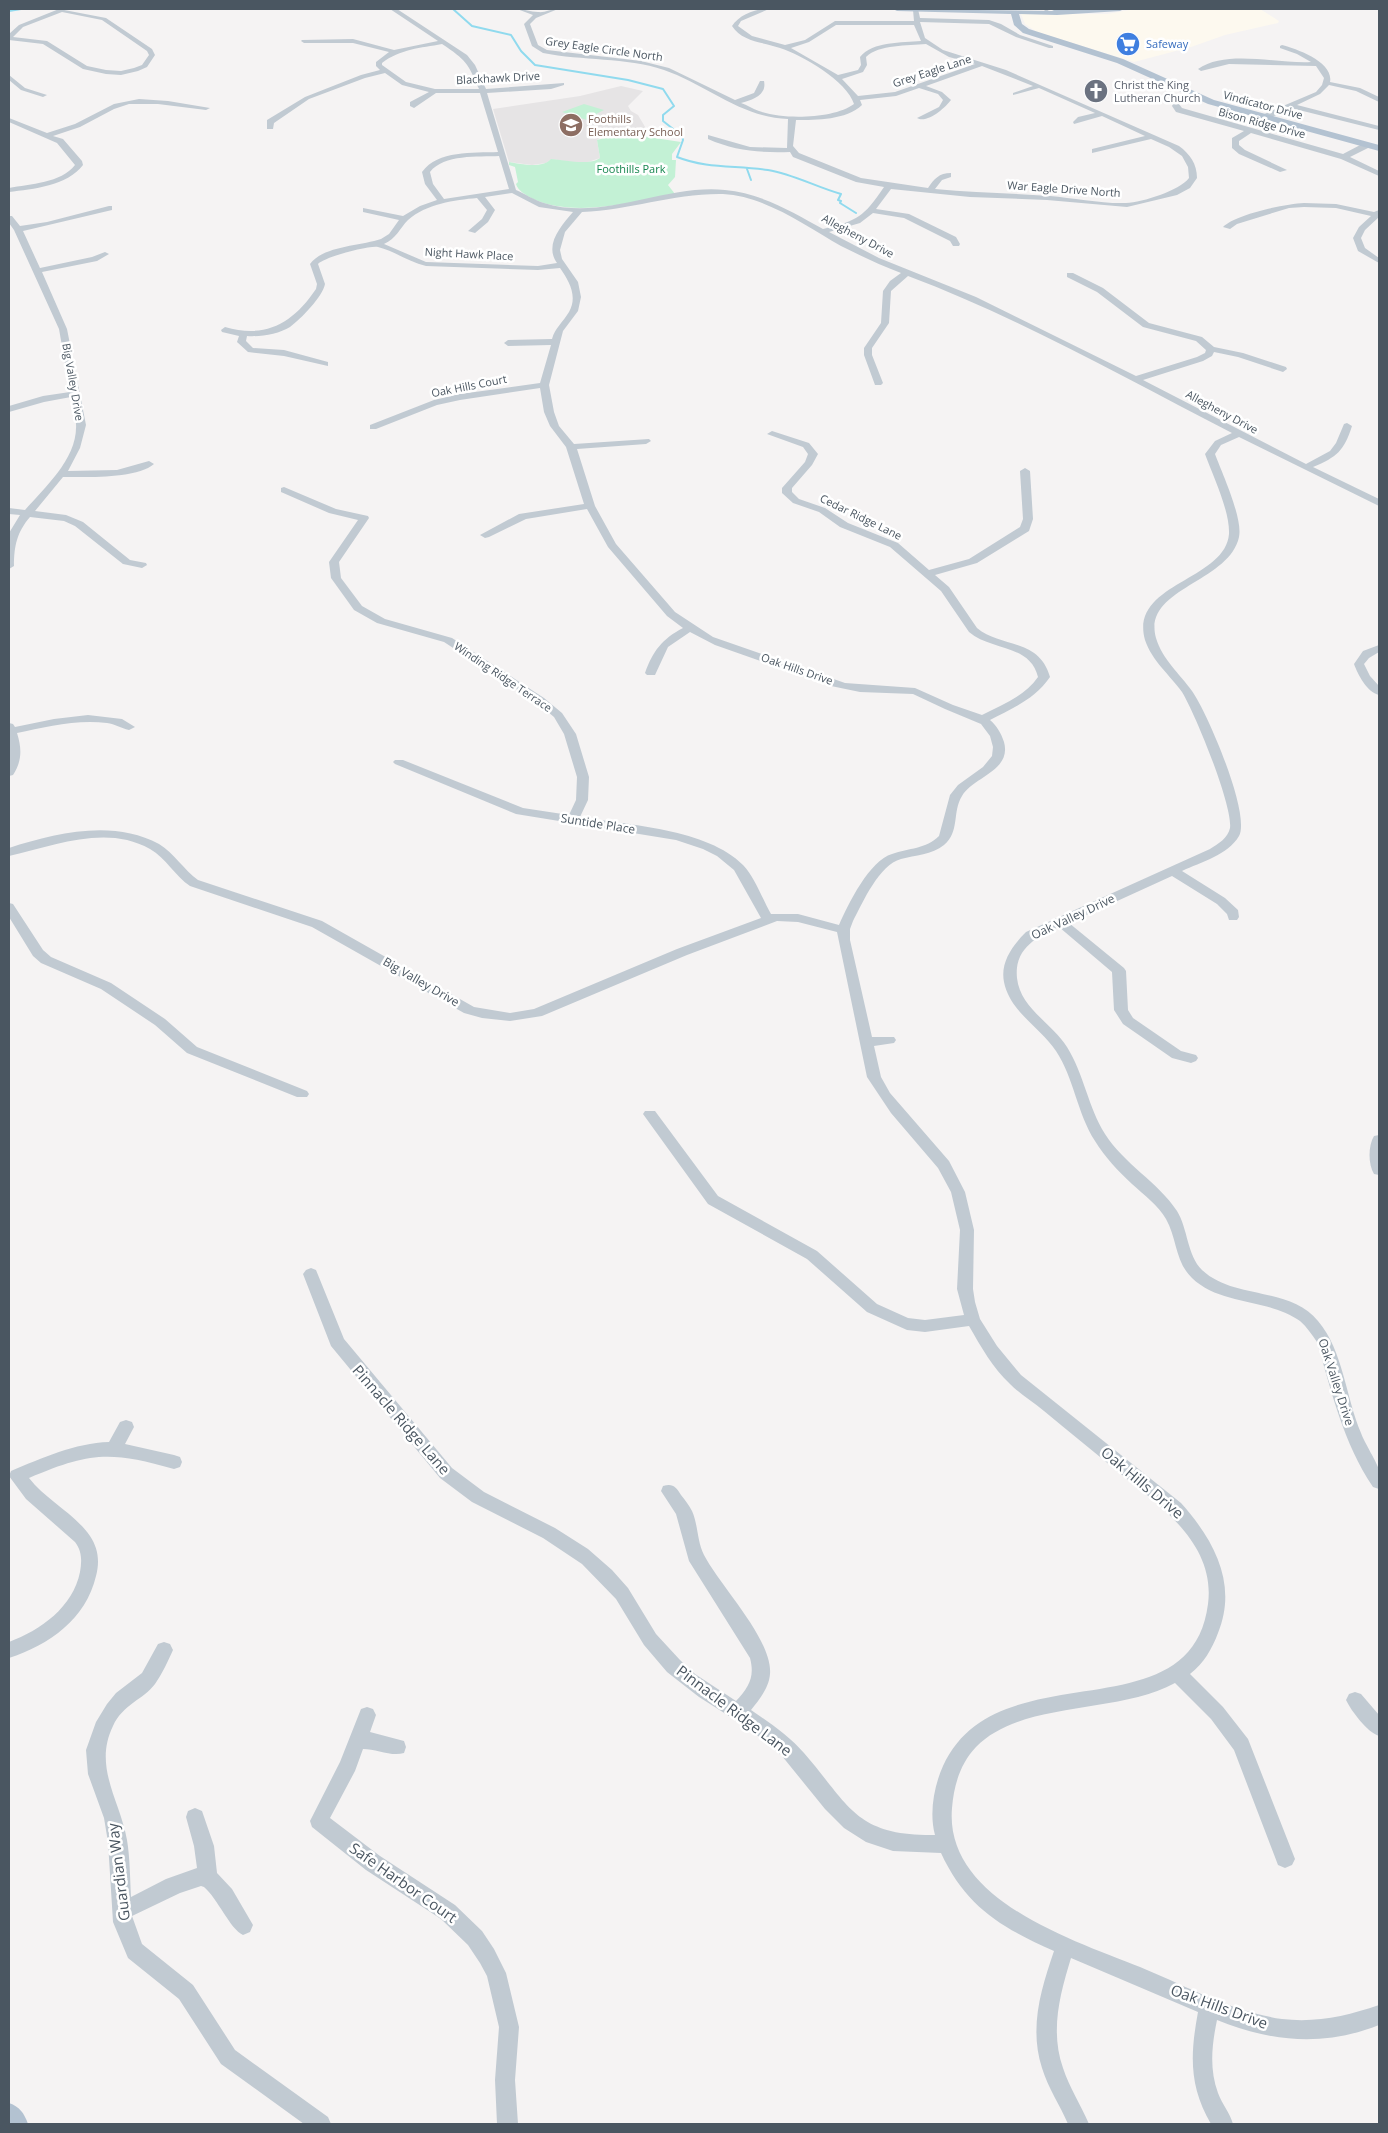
<svg xmlns="http://www.w3.org/2000/svg" width="1388" height="2133" viewBox="0 0 1388 2133" font-family="'Open Sans',sans-serif">
<style>
.commercial{fill:#fdf9ef}
.education{fill:#e6e4e5}
.green{fill:#c3f1d5}
.lines{fill:none;stroke-linecap:round;stroke-linejoin:round}
.stream{stroke:#90daee;stroke-width:2}
.minor{fill:#c1cad2;fill-rule:evenodd}
.major{fill:#b3c2d1;fill-rule:evenodd}
.labels{text-anchor:middle;stroke-width:5;stroke-linejoin:round;paint-order:stroke}
.far-shop-label{font-size:11px;fill:#366cbe;stroke:#fff;text-anchor:start}
.far-street-label{font-size:11px;fill:#4a5661;stroke:#fff}
.far-worship-label{font-size:11px;fill:#5b616d;stroke:#fff;text-anchor:start}
.far-education-label{font-size:11px;fill:#785e54;stroke:#fff;text-anchor:start}
.far-park-label{font-size:11px;fill:#17864f;stroke:#fff}
.street-label{font-size:12px;fill:#4a5661;stroke:#fff}
.near-street-label{font-size:15px;fill:#4a5661;stroke:#fff}
</style>
<rect width="100%" height="100%" fill="#f5f3f3"/>
<polygon class="commercial" points="1135,9 1260,9 1279,21 1278,23 1225,35 1191,47 1134,62 1037,32 1025,24 1021,14 1107,14"/>
<polygon class="education" points="621,86 643,91 628,106 631,111 638,115 651,137 624,136 601,138 597,140 600,158 588,162 570,162 552,159 546,163 532,165 509,162 493,109 580,96"/>
<g class="green">
<polygon points="584,104 604,110 596,114 608,118 596,123 562,112"/>
<path d="M612,136H641L681,142L672,154V160H676L675,177L668,185L675,194C630,202 577,218 533,199C526,195 518,191 516,184L518,182L515,167L509,165V162C521,164 542,169 551,159C565,160 589,166 600,158L597,140Z"/>
</g>
<g class="lines">
<g class="stream">
<path d="M453,9L472,26L511,35L521,51L535,65L628,80L663,89L674,106L663,115V121L682,136L683,140L677,157C707,169 737,165 768,170C793,174 816,187 841,194L838,200L841,201L840,203L856,213"/>
<polyline points="9,11 21,9"/>
<polyline points="747,169 751,180"/>
</g>
<g class="minor">
<path d="M59,9L106,18L152,49L155,55L147,67L138,71L121,75L106,74L83,69L43,44L9,40V34L19,25ZM62,12L102,20L147,51L149,55L142,65L134,68L121,71L106,70L87,66L47,41L13,37L23,27Z"/>
<path d="M390,9H397L467,55L475,65L486,89L564,83V85L551,89L487,93L516,190C525,194 534,200 544,203C603,222 664,184 725,190C760,193 793,212 823,229C857,221 864,217 884,187L856,182L793,157L790,152C761,153 735,151 708,139V135L750,147L787,148L788,119C742,118 707,85 664,70C626,57 582,61 543,53L532,46L524,24L533,15L517,9C525,9 530,12 538,12C544,13 551,9 558,9L536,18L530,24L538,45L547,50L641,61L669,68L735,100L754,93L760,81H764C767,95 753,100 741,103C747,105 753,109 759,111C782,120 834,119 854,104C847,81 802,55 780,48C763,42 742,42 732,26C739,15 756,8 769,9L741,21L738,26L752,36L785,45L805,40L835,21H914L913,10L918,9L920,18L989,20L1001,24L1020,35L1053,46V48H1049L1016,37L989,24L920,22L925,38L943,50L1006,70L1179,146C1190,154 1197,164 1197,178L1190,188L1177,195L1127,207L1047,200L970,197L891,189L876,209L909,214L956,237L960,244L959,246H953L950,241L904,218L873,213L860,223L829,232L879,258L976,297L1136,376L1197,357L1205,353L1206,350L1196,341L1143,327L1097,292L1067,277V273H1073L1103,288L1149,323L1202,337L1214,347L1243,353L1286,367L1287,369L1283,372L1238,357L1214,352L1212,356L1203,361L1143,380L1306,464L1330,451L1336,443L1344,424L1347,423L1352,426C1344,451 1337,457 1313,467L1379,499V506L1239,437L1221,445L1215,454C1222,473 1243,518 1239,537C1229,583 1142,588 1156,638C1162,659 1180,674 1192,691C1207,712 1251,814 1239,836C1228,855 1201,862 1182,871L1225,898L1238,910L1239,917L1237,920H1229L1227,914L1217,904L1172,876L1069,923L1124,968L1126,971L1128,1010L1133,1018L1181,1051L1196,1055L1198,1058L1196,1061L1191,1063L1172,1058L1123,1024L1114,1010L1112,972L1059,927C1036,937 1014,949 1017,978C1020,1008 1052,1023 1067,1047C1084,1074 1088,1107 1105,1134C1124,1164 1158,1182 1177,1211C1188,1229 1187,1255 1202,1270C1234,1300 1290,1286 1318,1321C1343,1350 1346,1398 1361,1433C1364,1442 1378,1464 1379,1470C1380,1476 1379,1483 1379,1489L1373,1487C1343,1442 1332,1393 1317,1342C1312,1335 1307,1327 1300,1321C1268,1298 1221,1306 1192,1278C1175,1262 1177,1238 1166,1219C1158,1205 1144,1195 1132,1184C1118,1171 1105,1157 1095,1141C1077,1113 1074,1078 1056,1051C1040,1027 1010,1012 1004,982C1000,962 1013,945 1026,932L1210,849C1218,844 1228,838 1230,828C1233,806 1195,713 1182,692C1170,675 1152,661 1145,640C1129,583 1225,581 1229,534C1230,511 1213,476 1205,454L1215,441L1232,433C1125,378 1020,318 908,276L891,291L889,323L872,348V355L883,383L881,385H875L864,355V348L881,323L883,291L890,281L901,273C880,265 861,256 841,246C806,226 765,196 723,194C675,193 630,210 582,212L565,232L560,250L562,259L578,282L581,297L578,311L563,331L549,385L554,412L559,426L574,444L649,439L651,441L646,444L577,449L595,506L616,544L675,612L713,637L845,683L915,688L953,705L982,715C1002,705 1025,696 1038,677C1030,644 991,651 969,632L941,591L890,547L840,527L819,512L793,503L782,493V488L805,462L808,454L803,447L767,434L772,431L809,443L818,454L812,465L792,488V492L799,499L825,508L848,523L898,543L929,570L969,559L1020,527L1023,519L1020,471L1025,468L1030,471L1033,519L1029,531L977,563L935,575L949,587L977,628C1001,648 1039,638 1050,677C1035,699 1013,708 990,720C997,726 1001,733 1004,742C1012,771 973,777 962,796C952,812 960,832 944,845C932,855 915,855 901,859C879,865 863,902 853,921L850,929V940L872,1037H894L896,1040L894,1043L874,1046L881,1077L890,1093L949,1161L965,1192L974,1230L973,1289L975,1302L980,1319L997,1346L1021,1375L1181,1503C1214,1540 1238,1584 1218,1633C1212,1649 1204,1663 1190,1674L1223,1707L1248,1739L1295,1859L1292,1865L1285,1868L1278,1865L1234,1750L1211,1719L1175,1683C1116,1715 1022,1700 976,1747C960,1764 954,1785 952,1808C944,1902 1079,1942 1147,1970C1190,1988 1234,2012 1282,2019C1316,2023 1347,2016 1379,2005V2025C1324,2047 1271,2042 1217,2020C1212,2044 1209,2069 1218,2093C1222,2104 1230,2113 1233,2124H1211C1189,2086 1190,2055 1198,2012L1071,1958C1060,1994 1050,2031 1063,2068C1069,2087 1081,2105 1089,2124H1068C1060,2105 1048,2088 1042,2068C1029,2028 1041,1989 1054,1951C1002,1928 966,1907 941,1853L893,1851L866,1842L844,1828L825,1809L782,1756L751,1730L699,1697L667,1672L644,1645L616,1599L582,1564L543,1538L472,1502L440,1478L331,1346L303,1274L306,1270L311,1268L316,1270L344,1339L452,1468L484,1492L555,1528L588,1549L612,1570L628,1588L656,1634L680,1660L695,1674L736,1701C749,1687 755,1677 750,1658L689,1561L676,1514L661,1491L663,1486C673,1483 676,1487 681,1495C685,1500 689,1505 692,1511C698,1524 697,1541 704,1555C720,1586 773,1640 770,1674C769,1688 759,1700 751,1710C770,1723 789,1736 804,1753C850,1806 855,1836 935,1835C929,1813 934,1786 943,1766C997,1648 1191,1737 1208,1604C1216,1543 1158,1504 1117,1471C1093,1451 1068,1431 1044,1411C1033,1402 1020,1394 1010,1384C993,1368 981,1347 969,1326L925,1332L907,1330L867,1312L807,1259L708,1204L643,1114L645,1111H655L718,1196L817,1251L877,1304L908,1318L925,1320L964,1315L957,1289L960,1230L951,1192L938,1168L891,1113L867,1077L837,932L798,922L777,921L687,955L542,1016L510,1021L482,1018L464,1013L312,927L190,886C175,876 166,858 150,849C106,824 54,846 9,856V848C55,833 113,819 159,844C174,853 184,870 198,880L322,921L474,1007L510,1013L534,1009L677,949L761,918L734,870L717,856L703,849L676,840L516,814L395,764L393,762L395,760H403L523,808L569,815L576,800L577,777L564,734L554,717L536,702L444,642L377,623L354,610L331,578L329,562L358,520L329,513L281,492V488L284,487L336,509L368,516L369,518L339,562L341,578L362,606L385,619L452,638L544,698L562,713L576,734L589,777L588,800L580,817C628,825 708,829 743,865C754,876 763,900 771,914H798L839,925C848,904 870,860 892,854C909,848 926,849 939,836L950,795L958,785L983,767L992,756L993,747L990,736L981,724L945,709L913,694L860,692L831,686L715,645L690,632L668,647L655,675H647L645,673C653,651 662,639 683,628L667,616L608,547L587,509L526,519L489,537L485,538L480,535L519,514L584,504L566,447L550,426L544,412L540,388L460,400L437,405L376,429H370V425L434,400L460,394L540,383L551,345L508,346L504,343L508,340L552,339C555,328 563,322 569,312C578,296 569,281 560,268L538,270L426,266C409,262 394,251 378,247C370,245 324,257 318,264L325,284C323,296 301,319 290,327C279,334 260,337 247,336L246,341L253,348L284,350L328,362V366L284,356L248,352L237,342L239,336L222,332L221,330L225,327C266,339 293,323 316,289L317,284L310,264C323,246 360,246 381,239L389,234L399,220L363,212V208L403,216L420,206L437,200L425,184L422,172C438,150 473,153 498,152L480,93H436L414,108L410,106V102L429,92L402,85L385,73L365,78L309,99L274,123L273,129H267V120L305,97L361,75L380,70L376,66V62L389,52L353,43H304L301,41L302,40L353,39L394,50L438,41ZM836,25H914L921,41C902,43 873,41 860,57L861,65L858,70L838,75L791,48L809,42ZM442,44C466,60 468,63 479,89H435L406,82L382,65V63C400,49 421,48 442,44ZM926,44L949,57L975,64L895,92L858,96L842,79L863,72L867,65L866,57C879,44 908,46 926,44ZM982,66L1033,86L1013,93V95L1039,88L1095,113L1078,117L1073,122L1074,124L1102,116L1145,136L1092,149V153L1151,139L1169,147L1182,156L1188,167L1189,178C1179,191 1143,202 1126,203C1104,204 1073,198 1050,196C1011,193 973,193 935,189L942,180L951,177V173C939,173 934,179 928,188L861,178L799,153L793,146L796,120C817,120 846,120 862,105L860,100L896,96L919,88L938,94L943,100L939,107L917,118C927,124 945,108 951,100L942,92L926,86ZM499,156L509,189L444,199L433,184L430,172C444,154 478,157 499,156ZM512,193L539,207L573,212C561,226 544,245 557,263L538,266L426,262L384,244C396,239 400,228 408,220C426,204 455,200 477,198L487,210L482,219L468,231L475,233L488,222L495,210L485,197Z"/>
<polygon points="1043,9 1049,9 1049,10 1046,12"/>
<path d="M1282,45C1297,49 1334,62 1330,82L1360,88L1379,97V102L1356,91L1329,85L1320,94L1297,105L1379,126V130L1291,108L1268,119H1262V115L1316,92L1322,85L1324,78L1316,66L1229,64L1201,71L1198,69C1226,49 1278,64 1311,62L1297,54L1280,48V46Z"/>
<polygon points="9,75 25,88 47,95 43,97 21,90 9,80"/>
<path d="M139,99L168,101L210,108L206,110L158,104H129L114,109L80,127L53,136L63,139L82,161L83,165C67,186 33,189 9,192V188C30,184 61,183 75,165L57,143L9,122V118L47,133L75,124L114,104Z"/>
<polygon points="1173,104 1179,104 1182,108 1343,154 1364,143 1370,143 1370,147 1350,157 1379,171 1379,176 1341,159 1251,133 1239,141 1239,145 1245,150 1287,170 1280,172 1239,154 1232,148 1232,138 1244,131 1176,112 1172,106"/>
<path d="M1304,203L1336,204L1374,212L1379,210V217L1365,230L1361,238L1365,248L1379,258V263L1358,251L1353,238L1359,227L1371,216L1336,208L1304,207L1289,208L1237,224L1230,229L1223,227C1236,214 1285,204 1304,203Z"/>
<path d="M109,206H112V210L23,231L40,268L92,257L105,252L109,254L97,261L42,272L67,329L86,425L80,448L68,471L117,470L149,461L154,464C137,479 86,477 63,477L35,511L66,515L83,522L130,560L146,563L147,565L142,568L123,564L75,526L64,521L30,517C17,532 14,546 14,566L9,569V533L20,515L9,514V508L25,510C45,487 78,458 76,424C76,415 73,406 71,397L44,402L9,412V406L43,396L70,392L59,329L14,230L9,223V216H12L20,226L47,222Z"/>
<path d="M1379,645V652L1369,658L1364,664L1370,676L1379,686V695C1367,692 1358,675 1354,664L1363,651Z"/>
<path d="M88,715L122,719L135,727L129,730C121,728 115,724 107,723C77,719 45,727 17,733C22,749 22,761 13,775L9,776V723L13,724L15,727L54,719Z"/>
<polygon points="9,903 13,904 43,950 51,957 111,983 165,1019 197,1047 307,1091 309,1094 307,1097 297,1097 187,1053 155,1025 101,989 41,963 33,956 9,917"/>
<path d="M1379,1135V1175L1374,1174C1368,1164 1368,1146 1374,1136Z"/>
<path d="M126,1420L132,1422L134,1427L125,1444L174,1455L180,1457L182,1462L180,1467L174,1469C110,1451 90,1452 29,1478C46,1500 74,1513 90,1536C98,1548 100,1561 96,1576C86,1619 49,1645 9,1658V1642C41,1630 73,1607 80,1572C82,1561 82,1551 75,1542L26,1499L9,1476L11,1471C42,1458 75,1443 109,1442L120,1422Z"/>
<path d="M164,1642L170,1644L173,1650C168,1661 162,1674 155,1684C143,1700 123,1704 113,1726C93,1767 120,1800 127,1840C130,1858 130,1878 131,1897L166,1879L197,1868L194,1846L186,1817L188,1811L195,1808L202,1811L214,1846L217,1873L232,1889L253,1925L250,1932L243,1935C230,1929 218,1899 204,1887L201,1886L180,1893L132,1916L142,1944L193,1985L235,2050L328,2117L331,2124H304L221,2064L179,1999L128,1958L113,1922L108,1842L104,1818L88,1774L86,1750L96,1722L107,1704L116,1693L142,1673L158,1644Z"/>
<path d="M1355,1692L1361,1694L1379,1715V1736C1367,1732 1352,1712 1346,1700L1349,1694Z"/>
<path d="M367,1707L373,1709L376,1715L370,1732L404,1741L406,1747L404,1753C392,1757 376,1749 363,1749L355,1771L330,1818L380,1856L455,1905L482,1931L494,1949L506,1973L519,2027L515,2080L518,2124H497L495,2080L499,2027L487,1976L480,1963L468,1945L441,1919L366,1870L312,1827L310,1821L340,1762L361,1709Z"/>
</g>
<g class="major">
<polygon points="893,9 1052,11 1056,9 1124,9 1120,11 1057,15 1019,14 1022,24 1029,29 1123,59 1214,100 1379,145 1379,151 1208,104 1117,63 1023,33 1014,25 1011,14 897,11"/>
<path d="M9,2103C20,2107 24,2113 28,2124H9Z"/>
</g>
</g>
<defs>
<g id="supermarket-disc" transform="scale(1.25)"><circle r="9.5" fill="#3f7fe0" stroke="#fff"/><path d="M-6-5.5h2.5l.6 2H6L4.5 2H-2.5L-4.4-4H-6ZM-1.5 3.2a1.3 1.3 0 1 0 .1 0ZM3 3.2a1.3 1.3 0 1 0 .1 0Z" fill="#fff"/></g>
<g id="church-disc" transform="scale(1.25)"><circle r="9.5" fill="#6b7280" stroke="#fff"/><path d="M-1.2-6h2.4v3.5h3.3v2.4h-3.3V6h-2.4V-.1h-3.3v-2.4h3.3Z" fill="#fff"/></g>
<g id="school-disc" transform="scale(1.25)"><circle r="9.5" fill="#8d6e63" stroke="#fff"/><path d="M0-5L7-2L0 1L-7-2ZM-4 1L0 2.5L4 1V4Q0 6-4 4Z" fill="#fff"/></g>
</defs>
<g fill-rule="evenodd">
<use href="#supermarket-disc" x="1128" y="44"/>
<use href="#church-disc" x="1096" y="91"/>
<use href="#school-disc" x="571" y="125"/>
</g>
<g class="labels">
<g class="far-shop-label">
<text x="1146" y="48">Safeway</text>
</g>
<g class="far-street-label">
<text transform="translate(604 49) rotate(8)" y="4">Grey Eagle Circle North</text>
<text transform="translate(932 71) rotate(-18)" y="4">Grey Eagle Lane</text>
<text transform="translate(498 78) rotate(-3)" y="4">Blackhawk Drive</text>
<text transform="translate(1263 105) rotate(15)" y="4">Vindicator Drive</text>
<text transform="translate(1262 123) rotate(15)" y="4">Bison Ridge Drive</text>
<text transform="translate(1064 189) rotate(4)" y="4">War Eagle Drive North</text>
<text transform="translate(858 236) rotate(28)" y="4">Allegheny Drive</text>
<text transform="translate(469 254) rotate(3)" y="4">Night Hawk Place</text>
<text transform="translate(73 382) rotate(80)" y="4">Big Valley Drive</text>
<text transform="translate(469 386) rotate(-11)" y="4">Oak Hills Court</text>
<text transform="translate(1222 412) rotate(28)" y="4">Allegheny Drive</text>
<text transform="translate(861 517) rotate(26)" y="4">Cedar Ridge Lane</text>
<text transform="translate(797 669) rotate(19)" y="4">Oak Hills Drive</text>
<text transform="translate(503 677) rotate(34)" y="4">Winding Ridge Terrace</text>
</g>
<g class="far-worship-label">
<text x="1114" y="89">Christ the King<tspan x="1114" dy="13">Lutheran Church</tspan></text>
</g>
<g class="far-education-label">
<text x="588" y="123">Foothills<tspan x="588" dy="13">Elementary School</tspan></text>
</g>
<g class="far-park-label">
<text x="631" y="173">Foothills Park</text>
</g>
<g class="street-label">
<text transform="translate(598 824) rotate(9)" y="4">Suntide Place</text>
<text transform="translate(1073 917) rotate(-25)" y="4">Oak Valley Drive</text>
<text transform="translate(421 982) rotate(30)" y="4">Big Valley Drive</text>
<text transform="translate(1336 1382) rotate(72)" y="4">Oak Valley Drive</text>
</g>
<g class="near-street-label">
<text transform="translate(401 1420) rotate(49)" y="5">Pinnacle Ridge Lane</text>
<text transform="translate(1142 1483) rotate(40)" y="5">Oak Hills Drive</text>
<text transform="translate(734 1711) rotate(37)" y="5">Pinnacle Ridge Lane</text>
<text transform="translate(119 1872) rotate(-97)" y="5">Guardian Way</text>
<text transform="translate(403 1883) rotate(35)" y="5">Safe Harbor Court</text>
<text transform="translate(1219 2007) rotate(20)" y="5">Oak Hills Drive</text>
</g>
</g>
<rect width="1388" height="2133" fill="none" stroke="#4a5661" stroke-width="20"/>
</svg>
